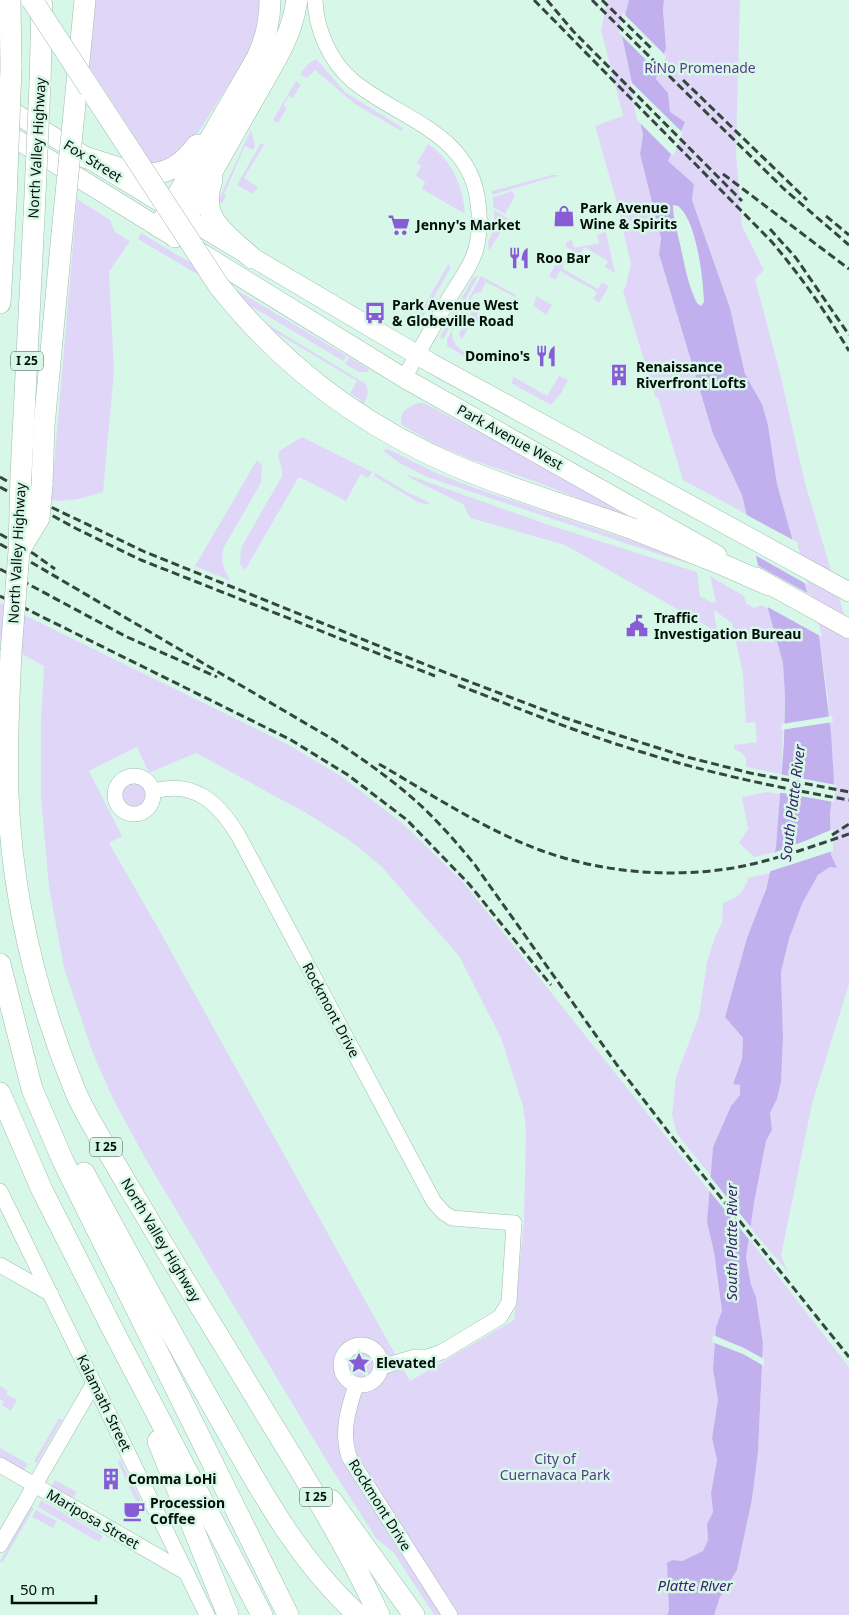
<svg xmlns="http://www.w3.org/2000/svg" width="849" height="1615" viewBox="0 0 849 1615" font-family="'Noto Sans',sans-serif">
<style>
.green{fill:#e0d7f8;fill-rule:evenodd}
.water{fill:#c1b0ed;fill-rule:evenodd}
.pier{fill:#d7f8e9}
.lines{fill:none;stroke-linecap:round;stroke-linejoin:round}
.minor-casing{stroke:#9dbcae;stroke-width:16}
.major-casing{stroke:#9dbcae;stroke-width:20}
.highway-casing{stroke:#9dbcae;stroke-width:22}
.minor{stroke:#fff;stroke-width:15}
.major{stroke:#fff;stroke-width:19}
.highway{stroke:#fff;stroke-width:21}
.rail{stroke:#35463e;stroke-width:3;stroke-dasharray:8 4;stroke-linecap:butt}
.highway-bridge-casing{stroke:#9dbcae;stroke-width:22;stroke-linecap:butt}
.highway-bridge{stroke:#fff;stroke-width:21}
.labels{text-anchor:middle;stroke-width:5;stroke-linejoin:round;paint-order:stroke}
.shield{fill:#d7f8e9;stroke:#43554d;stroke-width:1}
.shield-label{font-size:12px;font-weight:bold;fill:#040f0a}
.park-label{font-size:14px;fill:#563d85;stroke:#d7f8e9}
.street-label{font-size:14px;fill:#040f0a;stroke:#d7f8e9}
.poi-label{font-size:14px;font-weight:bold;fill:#040f0a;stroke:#d7f8e9;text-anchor:start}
.water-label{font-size:15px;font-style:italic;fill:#3d2369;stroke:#d7f8e9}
</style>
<rect width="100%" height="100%" fill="#d7f8e9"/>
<g class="green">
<polygon points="93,0 262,0 259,28 250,51 192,142 155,169 86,61"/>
<polygon points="607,0 629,0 621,31 643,135 640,154 661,238 659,254 713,434 742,495 746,514 683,480 658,398 655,396 623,291 626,285 631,264 615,196 595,126 623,116 601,30"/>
<polygon points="664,0 740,0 736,153 742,226 764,270 755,279 780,373 805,483 849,631 849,984 812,1104 781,1256 788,1272 751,1229 753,1244 849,1367 849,1615 714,1615 720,1597 737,1570 752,1499 758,1452 763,1343 756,1297 750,1284 746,1258 754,1203 766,1141 772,1130 770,1113 777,1099 781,1082 783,1038 781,972 789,939 802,904 818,875 830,867 836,868 831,855 830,814 834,780 828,699 819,635 777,484 768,425 762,404 745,374 730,308 692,200 694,184 668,161 670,112 668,93 656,79 666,48 663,9"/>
<polygon points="316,59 345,92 403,128 401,131 355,104 315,70 307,78 300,74 308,64"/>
<polygon points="296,81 301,84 293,98 289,96 283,106 287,108 278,123 273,120"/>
<polygon points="251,130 255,146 253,150 245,146 224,194 226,196 222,203 218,201"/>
<polygon points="261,143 264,145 244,178 258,187 253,194 237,185"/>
<path d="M428,144C452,160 463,186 465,214L422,189L425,182L416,176L421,166L417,163Z"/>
<polygon points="552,175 560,175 492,195 492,191"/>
<polygon points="512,191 515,196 505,214 493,207 493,197"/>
<path d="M77,199L110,220L115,232L130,241L109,272L114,372L103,492C87,497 68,503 51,500Z"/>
<polygon points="494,210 509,219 489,251 488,242 494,229"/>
<polygon points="606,232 615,273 605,267 608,261 584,247 580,255 565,246 568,241 572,240 574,248 599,243 597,234"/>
<polygon points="141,233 347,356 343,361 138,239"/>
<polygon points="559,258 566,261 562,268 598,289 602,282 609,286 599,303 593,299 597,292 560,271 555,280 549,276"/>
<polygon points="449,263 450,269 418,325 414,323"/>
<polygon points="479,275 443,339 440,337 473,278"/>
<path d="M481,276L516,295L515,297L486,282L481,292L474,294L452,332C452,349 469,354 482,362L480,365L447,346V339Z"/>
<polygon points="536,296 552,305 546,315 534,306"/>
<polygon points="480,305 482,306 477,315 493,324 491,329 473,319 462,339 460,337 459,333 474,308"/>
<polygon points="267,324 366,384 368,393 364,404 360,402 361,400 350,393 357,381 275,332"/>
<polygon points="349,357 369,369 368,372 359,372 345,364"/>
<polygon points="559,376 568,380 561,393 551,405 511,383 514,377 547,396"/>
<path d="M418,403H424L663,531L534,481L472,460L435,444L402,425C398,412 406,408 418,403Z"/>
<path d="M302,437L372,472L368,478L361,474L346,501L299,477L245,570L240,564L241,548L282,476C283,467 277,459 279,451Z"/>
<polygon points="388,449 434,472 475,488 692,561 692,564 667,557 427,477 401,464 383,451"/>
<path d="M257,460L262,465L261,483L224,547C220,561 223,569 231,581L195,566Z"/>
<polygon points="375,473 405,491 429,502 428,505 418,502 374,476"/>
<polygon points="405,474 549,525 697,572 700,596 713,603 716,602 710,576 744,596 746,603 754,608 761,605 768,609 783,663 785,697 781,774 746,767 746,759 742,753 734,749 734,745 757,742 755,722 746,723 743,675 732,623 714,610 717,632 565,545 470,518 463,504 414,480"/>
<path d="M0,603L285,743L341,776L402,823L463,882L710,1192L707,1222L714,1252L722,1312L716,1327L713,1369L718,1400L712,1438L717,1460L711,1493L713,1512L707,1524L708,1540L703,1551L682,1561L672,1560L667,1563L669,1610L667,1615H434L394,1553L376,1538L325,1458L145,1158L113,1099L92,1051L64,968L49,887L41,798V719L44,666L0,642ZM137,747L149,773L196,753L306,813L349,840L382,867L459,956L501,1038L523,1106L526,1129L524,1220L514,1320L410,1381L158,928L109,843L122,836L89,771Z"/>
<circle cx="134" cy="796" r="13"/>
<polygon points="767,792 780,794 776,847 775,852 754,857 739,843 748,829 742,797"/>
<path d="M770,873L758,912L747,938L725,1017L743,1038L742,1059L733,1084L740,1085V1095L731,1106L713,1147L711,1176L677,1134L672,1115L676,1077L699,1016L707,962L715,937L722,923L723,903C737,898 744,893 748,878Z"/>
<polygon points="0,1386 8,1391 6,1394 17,1400 11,1411 2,1405 4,1402 0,1399"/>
<polygon points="59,1418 62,1420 37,1463 34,1461"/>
<polygon points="0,1448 28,1464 24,1470 0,1457"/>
<polygon points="120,1459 148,1515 141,1511 118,1463"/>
<polygon points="55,1480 77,1492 72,1500 51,1488"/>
<polygon points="41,1500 103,1536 99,1542 38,1507"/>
<polygon points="31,1507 34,1508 2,1563 0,1561"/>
<polygon points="36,1510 57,1521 53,1528 32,1517"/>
</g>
<path class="water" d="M629,0H664L663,9L666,48L656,79L668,93L670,112L685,122L668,161L694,184L692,200L730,308L745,374L762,404L768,425L777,484L819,635L831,733L834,780L830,814L831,855L837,868L830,867L818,875L802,904L789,939L781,972L783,1038L781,1082L777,1099L770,1113L772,1130L766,1141L754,1203L746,1258L751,1285L756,1297L763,1343L758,1452L752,1499L737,1570L720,1597L714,1615H667L669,1610L667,1563L672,1560L682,1561L703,1551L708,1540L707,1524L713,1512L711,1493L717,1460L712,1438L718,1400L713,1369L716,1327L722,1311L714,1252L707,1222L713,1147L731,1106L740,1095V1085L733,1084L742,1059L743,1038L725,1017L747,938L766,889L776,847L784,741L785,697L783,663L768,609L742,495L713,434L659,254L661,238L640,154L643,135L621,31ZM673,205L678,206C697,221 703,278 704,302L701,306L697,303C686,281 684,259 678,236C676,225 673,216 673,205Z"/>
<g class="pier">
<polygon points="623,13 666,56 660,74 619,33"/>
<polygon points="630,81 683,133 673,156 637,120"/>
<polygon points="743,513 797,542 808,585 753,554"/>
<polygon points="755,564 811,595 822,637 764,605"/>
<polygon points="832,716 833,722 781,730 782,724"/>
<polygon points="779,774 836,785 834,802 777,792"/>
<polygon points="833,829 833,851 768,872 773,853 805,841"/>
<polygon points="709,1175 753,1230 751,1242 707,1188"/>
<polygon points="713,1335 744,1348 764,1359 764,1366 743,1354 712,1342"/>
</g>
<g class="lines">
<g class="minor-casing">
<g id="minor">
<path d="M315,0C316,29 330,62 353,81C399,119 471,133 478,203C480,217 480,231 477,245C473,263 461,279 451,295C435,323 420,350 404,378"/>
<circle cx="134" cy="795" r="19"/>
<path d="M153,791C194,780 218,802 238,835L434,1202L444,1213L452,1218L514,1223"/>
<polyline points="0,1191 207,1615"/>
<polyline points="0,1265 51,1294"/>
<circle cx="361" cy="1365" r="20"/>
<polyline points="381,1367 415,1357 427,1357 442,1352 500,1317 509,1302 514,1223"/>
<path d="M356,1385C348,1410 341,1431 349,1457L450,1615"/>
<polyline points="0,1465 187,1573"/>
<polyline points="0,1545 94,1383"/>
</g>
</g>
<g class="major-casing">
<g id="major">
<polyline points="0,104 186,218 431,363 849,592"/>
<polyline points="0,129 171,235"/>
<polyline points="195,249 404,378 717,555"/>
<polyline points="756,577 849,629"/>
</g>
</g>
<g class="highway-casing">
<g id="highway">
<polyline points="10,0 11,67"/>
<polyline points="40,84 42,5"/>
<polyline points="75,103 85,0"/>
<path d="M84,157C130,170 163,192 197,145"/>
<path d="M212,180C198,219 226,234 252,258"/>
<path d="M159,227L257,58C266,39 270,21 270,0"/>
<path d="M175,237L277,57C287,39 294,21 297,0"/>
<polyline points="0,303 6,200"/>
<polyline points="21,474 34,217"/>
<polyline points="42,485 44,426 62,234"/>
<polyline points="633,529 721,564 769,585"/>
<path d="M11,652C9,700 6,747 8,795C12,896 36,995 74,1088C83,1111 97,1132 109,1153C123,1178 138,1202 152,1226C191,1292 231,1356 270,1421C309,1484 348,1548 379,1615"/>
<polyline points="0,964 32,1089 63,1161 288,1615"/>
<polyline points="0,1093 42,1190 114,1332 262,1615"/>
<path d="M84,1173C130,1257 175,1341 223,1424C262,1493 299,1561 358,1615"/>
<polyline points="158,1441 228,1615"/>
<polyline points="331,1500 414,1615"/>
</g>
</g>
<use href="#minor" class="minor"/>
<use href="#major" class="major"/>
<use href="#highway" class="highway"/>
<g class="rail">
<path d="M534,0L771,241C800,275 826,312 849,351"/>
<polyline points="547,0 573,31 742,201"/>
<polyline points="592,0 784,189 849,245"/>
<polyline points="602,0 651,48"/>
<polyline points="683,80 807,200"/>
<polyline points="723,174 849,269"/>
<polyline points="826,216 849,235"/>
<polyline points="770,229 796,258 849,335"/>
<polyline points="0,477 53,508 145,552 449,674 565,718 683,756 750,773 849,792"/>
<polyline points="0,487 77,529 141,560 435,676"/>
<polyline points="0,534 34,554 55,569"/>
<path d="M0,544L334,740C358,756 381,772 403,790C430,812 453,838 475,865L617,1065L673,1138L849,1357"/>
<polyline points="0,569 127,637 217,677"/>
<polyline points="0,596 291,740 348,775 407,820 469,884 551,985"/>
<path d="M458,685C520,709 581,734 645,753C712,774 780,788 849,800"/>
<path d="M379,764C422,789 465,817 511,838C579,870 658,880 733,868C772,861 811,847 849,834"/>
<polyline points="832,835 849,824"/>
</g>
<g class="highway-bridge-casing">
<g id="highway-bridge">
<path d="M32,0L219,286C283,367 364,427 458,467C515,491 575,508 633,529"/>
<polyline points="6,200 11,67"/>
<polyline points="34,217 40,84"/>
<polyline points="62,234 75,103"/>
<polyline points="20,549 39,518 42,485"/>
<polyline points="11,652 19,551 21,474"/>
</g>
</g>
<use href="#highway-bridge" class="highway-bridge"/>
</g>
<defs>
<g id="shop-bare" transform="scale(1.725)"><path d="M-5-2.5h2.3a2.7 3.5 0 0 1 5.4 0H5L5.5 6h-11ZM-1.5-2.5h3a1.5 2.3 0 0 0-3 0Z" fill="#885cd6" stroke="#d7f8e9" stroke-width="2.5" paint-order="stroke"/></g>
<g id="supermarket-bare" transform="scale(1.725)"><path d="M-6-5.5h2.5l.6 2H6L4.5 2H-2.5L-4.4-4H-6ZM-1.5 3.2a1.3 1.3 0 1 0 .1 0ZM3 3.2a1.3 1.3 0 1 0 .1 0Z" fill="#885cd6" stroke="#d7f8e9" stroke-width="2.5" paint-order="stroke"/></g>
<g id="restaurant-bare" transform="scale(1.725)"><path d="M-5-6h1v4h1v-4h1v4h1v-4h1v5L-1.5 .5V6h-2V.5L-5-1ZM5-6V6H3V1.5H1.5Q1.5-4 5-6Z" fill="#885cd6" stroke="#d7f8e9" stroke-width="2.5" paint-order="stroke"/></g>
<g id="bus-bare" transform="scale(1.725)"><path d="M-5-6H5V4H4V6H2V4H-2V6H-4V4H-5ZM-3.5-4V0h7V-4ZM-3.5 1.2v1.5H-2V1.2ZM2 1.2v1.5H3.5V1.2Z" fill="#885cd6" stroke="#d7f8e9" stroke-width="2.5" paint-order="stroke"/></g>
<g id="building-bare" transform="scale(1.725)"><path d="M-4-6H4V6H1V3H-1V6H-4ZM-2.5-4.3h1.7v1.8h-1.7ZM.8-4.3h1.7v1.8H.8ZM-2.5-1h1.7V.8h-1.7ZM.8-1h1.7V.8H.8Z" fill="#885cd6" stroke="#d7f8e9" stroke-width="2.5" paint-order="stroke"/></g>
<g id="civic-bare" transform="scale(1.725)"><path d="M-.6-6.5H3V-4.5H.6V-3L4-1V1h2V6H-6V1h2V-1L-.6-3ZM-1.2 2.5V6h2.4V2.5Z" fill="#885cd6" stroke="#d7f8e9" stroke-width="2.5" paint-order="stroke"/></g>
<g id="sight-bare" transform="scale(1.725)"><path d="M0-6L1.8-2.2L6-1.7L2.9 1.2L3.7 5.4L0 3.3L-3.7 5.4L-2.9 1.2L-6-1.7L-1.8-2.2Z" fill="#885cd6" stroke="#d7f8e9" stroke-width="2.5" paint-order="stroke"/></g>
<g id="cafe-bare" transform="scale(1.725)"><path d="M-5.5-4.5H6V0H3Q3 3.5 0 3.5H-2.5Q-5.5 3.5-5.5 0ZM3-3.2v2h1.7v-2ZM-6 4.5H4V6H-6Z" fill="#885cd6" stroke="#d7f8e9" stroke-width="2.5" paint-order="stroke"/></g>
</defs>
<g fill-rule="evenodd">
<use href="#shop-bare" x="564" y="216"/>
<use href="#supermarket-bare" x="399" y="225"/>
<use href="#restaurant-bare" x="519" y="258"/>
<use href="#bus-bare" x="375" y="313"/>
<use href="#restaurant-bare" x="546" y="356"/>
<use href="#building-bare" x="619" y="375"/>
<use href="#civic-bare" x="637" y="626"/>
<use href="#sight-bare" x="359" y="1363"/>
<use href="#building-bare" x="111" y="1479"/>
<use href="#cafe-bare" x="134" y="1511"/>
</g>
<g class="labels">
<g class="shield">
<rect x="11" y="351.5" width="32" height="19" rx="4"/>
<rect x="90" y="1137.5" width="32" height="19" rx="4"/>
<rect x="300" y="1487.5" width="32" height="19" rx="4"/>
</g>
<g class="shield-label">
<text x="27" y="365">I 25</text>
<text x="106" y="1151">I 25</text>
<text x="316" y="1501">I 25</text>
</g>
<g class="park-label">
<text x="700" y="73">RiNo Promenade</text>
<text x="555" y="1464">City of<tspan x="555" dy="16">Cuernavaca Park</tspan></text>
</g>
<g class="street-label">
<text transform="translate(37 148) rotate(-87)" y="5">North Valley Highway</text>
<text transform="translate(93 161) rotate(32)" y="5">Fox Street</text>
<text transform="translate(510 437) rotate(29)" y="5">Park Avenue West</text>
<text transform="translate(17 553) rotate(-87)" y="5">North Valley Highway</text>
<text transform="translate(331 1010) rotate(62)" y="5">Rockmont Drive</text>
<text transform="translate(161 1240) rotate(59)" y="5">North Valley Highway</text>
<text transform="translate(104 1403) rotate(64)" y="5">Kalamath Street</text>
<text transform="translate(380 1505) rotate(58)" y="5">Rockmont Drive</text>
<text transform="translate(93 1519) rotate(30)" y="5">Mariposa Street</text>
</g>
<g class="poi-label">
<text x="580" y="213">Park Avenue<tspan x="580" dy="16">Wine &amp; Spirits</tspan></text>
<text x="416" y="230">Jenny's Market</text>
<text x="536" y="263">Roo Bar</text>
<text x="392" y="310">Park Avenue West<tspan x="392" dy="16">&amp; Globeville Road</tspan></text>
<text x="530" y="361" text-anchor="end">Domino's</text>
<text x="636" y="372">Renaissance<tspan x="636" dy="16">Riverfront Lofts</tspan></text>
<text x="654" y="623">Traffic<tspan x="654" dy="16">Investigation Bureau</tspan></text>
<text x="376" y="1368">Elevated</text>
<text x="128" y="1484">Comma LoHi</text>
<text x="150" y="1508">Procession<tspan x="150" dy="16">Coffee</tspan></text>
</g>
<g class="water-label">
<text transform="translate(793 803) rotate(-83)" y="5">South Platte River</text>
<text transform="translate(732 1242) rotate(-90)" y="5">South Platte River</text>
<text x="695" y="1591">Platte River</text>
</g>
</g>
<path d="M12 1595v8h84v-8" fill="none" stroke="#040f0a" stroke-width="2.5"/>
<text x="20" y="1595" font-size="15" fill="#040f0a" stroke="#d7f8e9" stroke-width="4" paint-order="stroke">50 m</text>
</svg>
